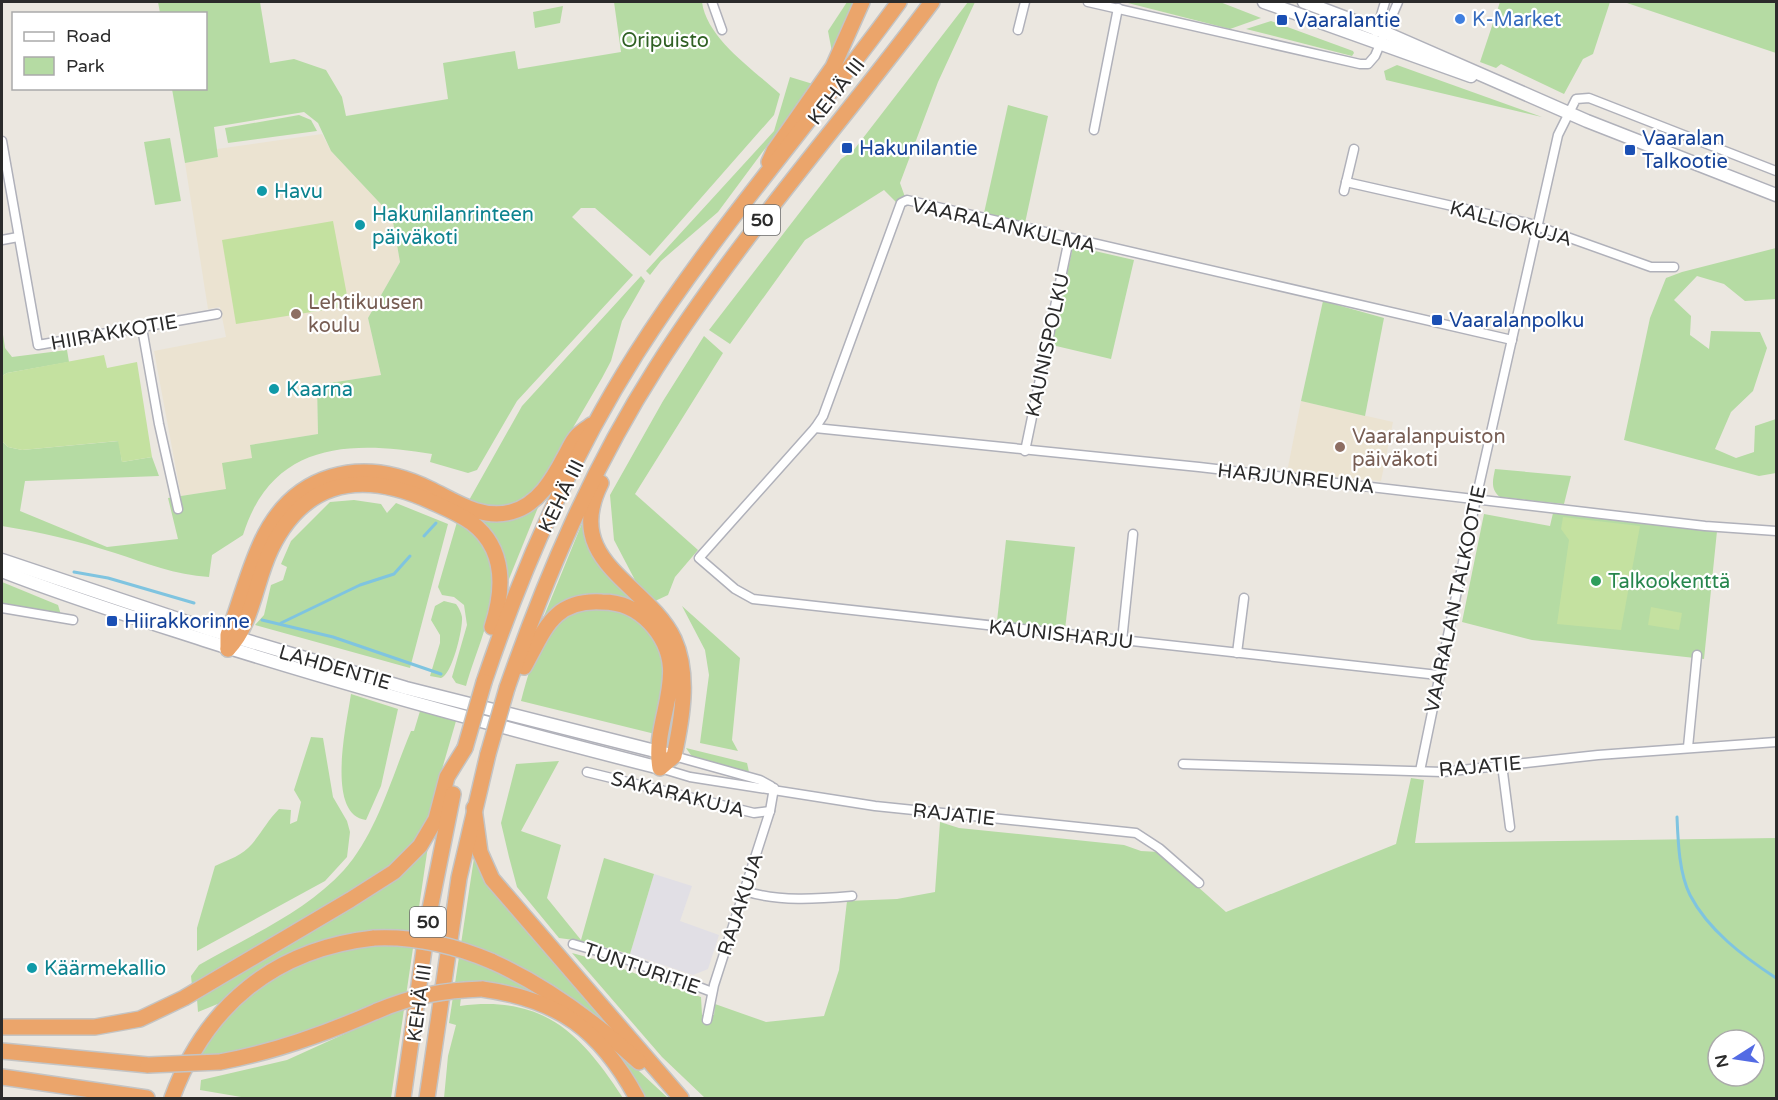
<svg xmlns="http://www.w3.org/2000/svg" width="1778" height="1100" viewBox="0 0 1778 1100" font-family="'Varela Round',sans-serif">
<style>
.industrial{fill:#e1dfe5}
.education{fill:#ebe3d1}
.green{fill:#b5dba3;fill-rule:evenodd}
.pitch{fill:#c4e1a0}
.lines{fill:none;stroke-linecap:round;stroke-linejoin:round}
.stream{stroke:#7fc4e0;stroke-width:3}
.street-casing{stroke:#b0b1ba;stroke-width:11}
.secondary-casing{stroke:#b0b1ba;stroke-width:15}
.highway-casing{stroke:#c4c4c4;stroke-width:18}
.street{stroke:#fff;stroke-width:8}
.secondary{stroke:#fff;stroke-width:12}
.highway{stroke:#eba56b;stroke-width:15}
.highway-bridge-casing{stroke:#c4c4c4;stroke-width:18;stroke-linecap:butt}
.highway-bridge{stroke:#eba56b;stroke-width:15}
.shop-dot{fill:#3f7fe0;stroke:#fff;stroke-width:2}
.transit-dot{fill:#1a4fb4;stroke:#fff;stroke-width:2}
.culture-dot{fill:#0f9aa8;stroke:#fff;stroke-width:2}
.education-dot{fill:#8d6e63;stroke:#fff;stroke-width:2}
.leisure-dot{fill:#2e9e5b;stroke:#fff;stroke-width:2}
.labels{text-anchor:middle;stroke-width:4.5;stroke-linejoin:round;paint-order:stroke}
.shield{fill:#fff;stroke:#6b6b6b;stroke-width:1.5}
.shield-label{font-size:18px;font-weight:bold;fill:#2b2b2b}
.shop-label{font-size:20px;fill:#366cbe;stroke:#fff;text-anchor:start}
.transit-label{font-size:20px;fill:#164399;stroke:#fff;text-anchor:start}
.park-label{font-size:20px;fill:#2f6023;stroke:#fff}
.street-label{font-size:20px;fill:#2b2b2b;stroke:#fff}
.culture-label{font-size:20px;fill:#0d838f;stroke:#fff;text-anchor:start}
.education-label{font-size:20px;fill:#785e54;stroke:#fff;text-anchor:start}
.leisure-label{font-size:20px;fill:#27864d;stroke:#fff;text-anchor:start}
</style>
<rect width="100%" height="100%" fill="#ebe7e0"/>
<polygon class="industrial" points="654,874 692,886 680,921 719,935 708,969 693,975 630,954"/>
<g class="education">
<polygon points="322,134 331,151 392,216 400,262 368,318 381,375 317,385 318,434 250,445 253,458 226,489 181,496 154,351 226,337 220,307 208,309 185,163 218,157 217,149"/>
<polygon points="1301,401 1393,422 1381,481 1287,472"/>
</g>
<g class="green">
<path d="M158,2H260L270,63L294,59L326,70L342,97L346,116L448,99L443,63L515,51L518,69L621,52L614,2H702C707,39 753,69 780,94L774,115L650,256L595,208H581L572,217L633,275L517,401L477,470L468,473L430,462L432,454C349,440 272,442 243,535L212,555L209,577C175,575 146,563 115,553C78,541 40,532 2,526V441L8,447L22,450L119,441L122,462L152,457L159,476L25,481L20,511L107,547L178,539L168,498L226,489L222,463L252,458L250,445L318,434L317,385L381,375L368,318L400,262L392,216L331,151L318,123L304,112L214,127L218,157L185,163L172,89L206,88V14L160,13Z"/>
<polygon points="847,2 854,2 832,52 828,31"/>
<polygon points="968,2 975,2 938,82 900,183 905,197 896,202 884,190 805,240 730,344 709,330 841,159 853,151"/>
<polygon points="1124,2 1220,2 1261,18 1230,29"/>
<polygon points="1500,2 1610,2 1593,54 1583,59 1564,94 1501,64 1496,68 1480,62"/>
<polygon points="1624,2 1776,2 1776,53 1773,52"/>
<polygon points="563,6 560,23 535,28 533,12"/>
<polygon points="1271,21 1353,51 1354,53 1352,56 1246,29"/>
<polygon points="1397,65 1542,117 1386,80 1384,71"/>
<polygon points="790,77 813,84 718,212 661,261 650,275 646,271 774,131"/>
<polygon points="1008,105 1048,116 1025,223 984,213"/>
<polygon points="299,115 311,120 317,131 228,143 225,128"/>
<polygon points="170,138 181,201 155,205 144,142"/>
<polygon points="1073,246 1134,260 1111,359 1052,345"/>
<polygon points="1776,248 1776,299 1745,301 1724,284 1697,276 1674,300 1691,316 1690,335 1709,349 1711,331 1760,332 1767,348 1753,391 1731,412 1715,449 1736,458 1754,452 1755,426 1776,419 1776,473 1759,476 1624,440 1650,318 1666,278 1682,272"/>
<polygon points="641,276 645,281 622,321 611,361 602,378 539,486 512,505 489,508 468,502 522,406"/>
<polygon points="1323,301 1384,318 1365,416 1301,401"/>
<polygon points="2,328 5,348 12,357 67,350 69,362 7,373 2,376"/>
<polygon points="704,336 723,353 635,494 698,550 675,577 668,595 655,601 636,582 614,540 610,495 663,401"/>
<path d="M1495,469L1571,476L1564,504L1500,497C1490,489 1493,480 1495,469Z"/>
<polygon points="354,500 381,504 387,513 396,503 448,524 410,668 255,625 264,615 271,585 283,580 287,567 281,564 291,541 330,502"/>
<polygon points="541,500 507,584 474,517"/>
<polygon points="1553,513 1717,531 1704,659 1532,640 1462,622 1484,514 1550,526"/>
<polygon points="585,516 588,527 647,611 619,599 542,621"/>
<path d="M457,522C523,561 482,629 466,686L456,683L452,677L467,625L464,605L454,597L442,595L438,587Z"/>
<polygon points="1006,540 1075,547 1065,629 997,621"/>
<polygon points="2,582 58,605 61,615 2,605"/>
<path d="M444,601L456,604C459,608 461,612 462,617C463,629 452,675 441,678L430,676L440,643V635L431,620L435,606Z"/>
<polygon points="682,606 740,658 732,740 738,751 700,743 709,675 705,650"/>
<path d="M585,608C594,608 605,607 613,609C646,614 669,653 665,684C663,700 658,718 655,734L521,701C533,657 540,627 585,608Z"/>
<path d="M351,694L398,709L381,786L366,820C325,815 347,722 351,694Z"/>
<path d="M420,711L456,721L429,814L414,843L385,870L192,986L191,976L199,965C247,937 306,912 344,870C377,833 392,776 411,731H414Z"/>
<path d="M311,737L323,738L333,797L347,821L350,832L347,857L325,881L197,951V928L215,866C228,860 243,855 252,844C262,832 268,820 279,809L291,810L290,824L297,821L301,802L294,790Z"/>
<polygon points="686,748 747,763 749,772 693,758"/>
<polygon points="559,761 521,831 561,845 547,898 581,940 604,858 654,874 630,954 581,941 559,938 517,887 509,857 501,823 516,764"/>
<path d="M1411,778L1424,780L1415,843L1776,838V1098H705L662,1057L572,953C616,964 657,983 701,997L702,1015H714L715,1004L766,1022L824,1016L839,970L847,901L897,899L935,892L940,822L959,828L1124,845L1141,851L1159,852L1226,912L1396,844ZM1718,1040H1754V1076H1718Z"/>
<path d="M428,846L391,1098H247L200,1090L201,1080L287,1060L384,1016L379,1002C322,1032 261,1052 195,1056C210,1039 223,1018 239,1002C281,961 333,952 388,943L387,929L343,935L302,948L265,965L220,1003L198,1012L197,999Z"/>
<path d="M474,858L609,1026L547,982L469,945L611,1045L668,1098H644L627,1066L612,1048L540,996L504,984L463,981L460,1006C543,995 580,1032 623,1098H444L448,1056L456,1025L449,1023Z"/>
</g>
<g class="pitch">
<polygon points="333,221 349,306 236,324 222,240"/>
<polygon points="104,355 107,368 137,362 152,457 122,462 118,441 22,450 8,447 2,441 2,376 7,373"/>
<polygon points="1563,517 1640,526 1621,630 1557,624 1569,540 1561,529"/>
<polygon points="1651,607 1682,613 1679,630 1648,625"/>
</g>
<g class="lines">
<g class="stream">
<polyline points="424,536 436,523"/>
<polyline points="74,572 108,578 194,603"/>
<polyline points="262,620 333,637 441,674"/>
<polyline points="281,623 360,585 394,574 410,556"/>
<path d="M1677,817C1678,841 1679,873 1690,895C1708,930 1744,957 1776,978"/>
</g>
<g class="street-casing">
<g id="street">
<polyline points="712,2 722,30"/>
<polyline points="1088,2 1360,64 1368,64 1375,56 1398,2"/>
<polyline points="1018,30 1025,2"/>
<polyline points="1376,32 1385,2"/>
<polyline points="1094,130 1118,8"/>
<polyline points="2,141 38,345 217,314"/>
<polyline points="1346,182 1528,223 1651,267 1674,267"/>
<polyline points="1344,191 1354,149"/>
<polyline points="2,240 18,237"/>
<polyline points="142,328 159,424 178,509"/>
<polyline points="815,428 1199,467 1705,526 1776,531"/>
<polyline points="1025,451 1069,239"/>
<polyline points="2,608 73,620"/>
<polyline points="1122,641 1133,534"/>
<polyline points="1237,653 1244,598"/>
<polyline points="1438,675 753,599 735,589 699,558 815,428 823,416 901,203 907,200 1512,340"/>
<polyline points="1688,747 1697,655"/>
<polyline points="674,756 760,780 771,786"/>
<polyline points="1183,764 1443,772 1598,755 1776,742"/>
<polyline points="1502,765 1510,827"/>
<polyline points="660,768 690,777 875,806 1136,833 1159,848 1199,883"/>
<polyline points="1420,771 1476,499 1558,135 1576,99 1589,98 1776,171"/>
<polyline points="587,772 754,813 770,811"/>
<path d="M745,891C778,902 818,899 852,896"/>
<polyline points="573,944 628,960 712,992"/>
<polyline points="707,1020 714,985 770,811 774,788"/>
</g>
</g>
<g class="secondary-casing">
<g id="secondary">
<polyline points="1264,2 1471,76"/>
<polyline points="1304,2 1386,33 1587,121 1776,195"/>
<polyline points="2,560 211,630 406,688 667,754"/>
<path d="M2,571C68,597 136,618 204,640C354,688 507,729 660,768"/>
</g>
</g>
<g class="highway-casing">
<g id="highway">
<polyline points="769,162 774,151 833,67 862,2"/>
<path d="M228,649V635C239,605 247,574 260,545C292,472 361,455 430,489C455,501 481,520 511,512C538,505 553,479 565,456C569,449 572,441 577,436C581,432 586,429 591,425"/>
<path d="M228,649C253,623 255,582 271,549C306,477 365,471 432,502C445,508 460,514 472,523C506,549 504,590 492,627"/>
<path d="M524,667C544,632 552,599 602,602C621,602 637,609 650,623C695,671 651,717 660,768L674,756C682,719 690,674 674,639C647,583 561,562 601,483"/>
<path d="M484,682C523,566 571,457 636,354C715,230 813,120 899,2"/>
<path d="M507,688C546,576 592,468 656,368C738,239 841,124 932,2"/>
<polyline points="474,808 480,852 492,879 681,1098"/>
<path d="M491,961C547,986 594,1021 639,1062"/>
<path d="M482,989C560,1000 600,1030 637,1098"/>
<polyline points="2,1027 95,1027 140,1019 184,998 350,900 394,872 420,846 436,819 447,777 465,748"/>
<polyline points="2,1051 148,1065"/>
<path d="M220,1062C275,1052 325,1034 377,1011"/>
<polyline points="2,1077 147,1098"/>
<path d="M172,1098C206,1005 275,949 374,938"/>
<polyline points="403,1098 429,914 453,794"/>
<polyline points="427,1098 459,878 488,754"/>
</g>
</g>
<use href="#street" class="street"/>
<use href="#secondary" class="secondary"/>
<use href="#highway" class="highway"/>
<g class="highway-bridge-casing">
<g id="highway-bridge">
<polyline points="465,748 484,682"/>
<polyline points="488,754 507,688"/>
<path d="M374,938C416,936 453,945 491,961"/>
<path d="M377,1011C412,996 444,990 482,989"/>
<polyline points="148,1065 220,1062"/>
</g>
</g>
<use href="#highway-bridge" class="highway-bridge"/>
</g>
<circle class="shop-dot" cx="1460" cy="19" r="6"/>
<g class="transit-dot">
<rect x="1276" y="14" width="12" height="12" rx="3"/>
<rect x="841" y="142" width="12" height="12" rx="3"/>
<rect x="1624" y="144" width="12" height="12" rx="3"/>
<rect x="1431" y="314" width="12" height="12" rx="3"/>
<rect x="106" y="615" width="12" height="12" rx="3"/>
</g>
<g class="culture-dot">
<circle cx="262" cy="191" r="6"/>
<circle cx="360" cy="225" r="6"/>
<circle cx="274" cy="389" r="6"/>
<circle cx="32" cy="968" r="6"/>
</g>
<g class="education-dot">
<circle cx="296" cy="314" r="6"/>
<circle cx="1340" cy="447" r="6"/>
</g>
<circle class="leisure-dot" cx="1596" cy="581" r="6"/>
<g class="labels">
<g class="shield">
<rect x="744" y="205" width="36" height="30" rx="4.5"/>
<rect x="410" y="907" width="36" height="30" rx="4.5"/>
</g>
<g class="shield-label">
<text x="762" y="226">50</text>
<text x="428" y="928">50</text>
</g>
<g class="shop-label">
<text x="1472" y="26">K-Market</text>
</g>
<g class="transit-label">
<text x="1294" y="27">Vaaralantie</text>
<text x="1642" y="145">Vaaralan<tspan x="1642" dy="23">Talkootie</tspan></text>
<text x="859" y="155">Hakunilantie</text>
<text x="1449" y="327">Vaaralanpolku</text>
<text x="124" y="628">Hiirakkorinne</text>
</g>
<g class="park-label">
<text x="665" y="47">Oripuisto</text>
</g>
<g class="street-label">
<text transform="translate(836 91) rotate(-52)" y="7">KEHÄ III</text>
<text transform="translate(1511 223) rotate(15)" y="7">KALLIOKUJA</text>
<text transform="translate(1004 225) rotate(13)" y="7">VAARALANKULMA</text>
<text transform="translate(114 332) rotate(-10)" y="7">HIIRAKKOTIE</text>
<text transform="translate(1047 345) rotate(-78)" y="7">KAUNISPOLKU</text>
<text transform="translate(1296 478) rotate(6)" y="7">HARJUNREUNA</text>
<text transform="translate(561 496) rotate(-64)" y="7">KEHÄ III</text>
<text transform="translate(1455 599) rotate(-78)" y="7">VAARALAN TALKOOTIE</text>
<text transform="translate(1061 634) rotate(6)" y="7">KAUNISHARJU</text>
<text transform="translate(335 667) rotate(16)" y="7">LAHDENTIE</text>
<text transform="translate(1480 766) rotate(-5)" y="7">RAJATIE</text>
<text transform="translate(678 794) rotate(14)" y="7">SAKARAKUJA</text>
<text transform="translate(954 814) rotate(6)" y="7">RAJATIE</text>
<text transform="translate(740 904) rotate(-72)" y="7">RAJAKUJA</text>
<text transform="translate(642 968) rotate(19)" y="7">TUNTURITIE</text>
<text transform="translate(419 1003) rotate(-82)" y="7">KEHÄ III</text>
</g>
<g class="culture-label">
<text x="274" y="198">Havu</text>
<text x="372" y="221">Hakunilanrinteen<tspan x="372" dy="23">päiväkoti</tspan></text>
<text x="286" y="396">Kaarna</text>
<text x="44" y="975">Käärmekallio</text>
</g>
<g class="education-label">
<text x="308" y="309">Lehtikuusen<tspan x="308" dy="23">koulu</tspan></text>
<text x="1352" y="443">Vaaralanpuiston<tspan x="1352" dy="23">päiväkoti</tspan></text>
</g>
<g class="leisure-label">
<text x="1608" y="588">Talkookenttä</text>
</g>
</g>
<rect width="1778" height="1100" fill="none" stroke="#2b2b2b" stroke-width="6"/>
<rect x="12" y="12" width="195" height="78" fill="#ffffff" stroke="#aaaaaa" stroke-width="1.5"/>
<rect x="24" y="32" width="30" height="9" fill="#ffffff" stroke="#aaaaaa" stroke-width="1.5"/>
<text x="66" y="42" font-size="18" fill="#2b2b2b">Road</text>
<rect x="24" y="57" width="30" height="18" fill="#b5dba3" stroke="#aaaaaa" stroke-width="1.5"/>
<text x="66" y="72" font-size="18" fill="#2b2b2b">Park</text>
<g transform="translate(1736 1058) rotate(258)"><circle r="28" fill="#ffffff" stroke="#aaaaaa" stroke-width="1.5"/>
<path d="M0-4.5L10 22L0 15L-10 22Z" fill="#536be4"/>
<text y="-9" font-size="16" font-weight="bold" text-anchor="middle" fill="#2b2b2b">N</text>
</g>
</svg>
